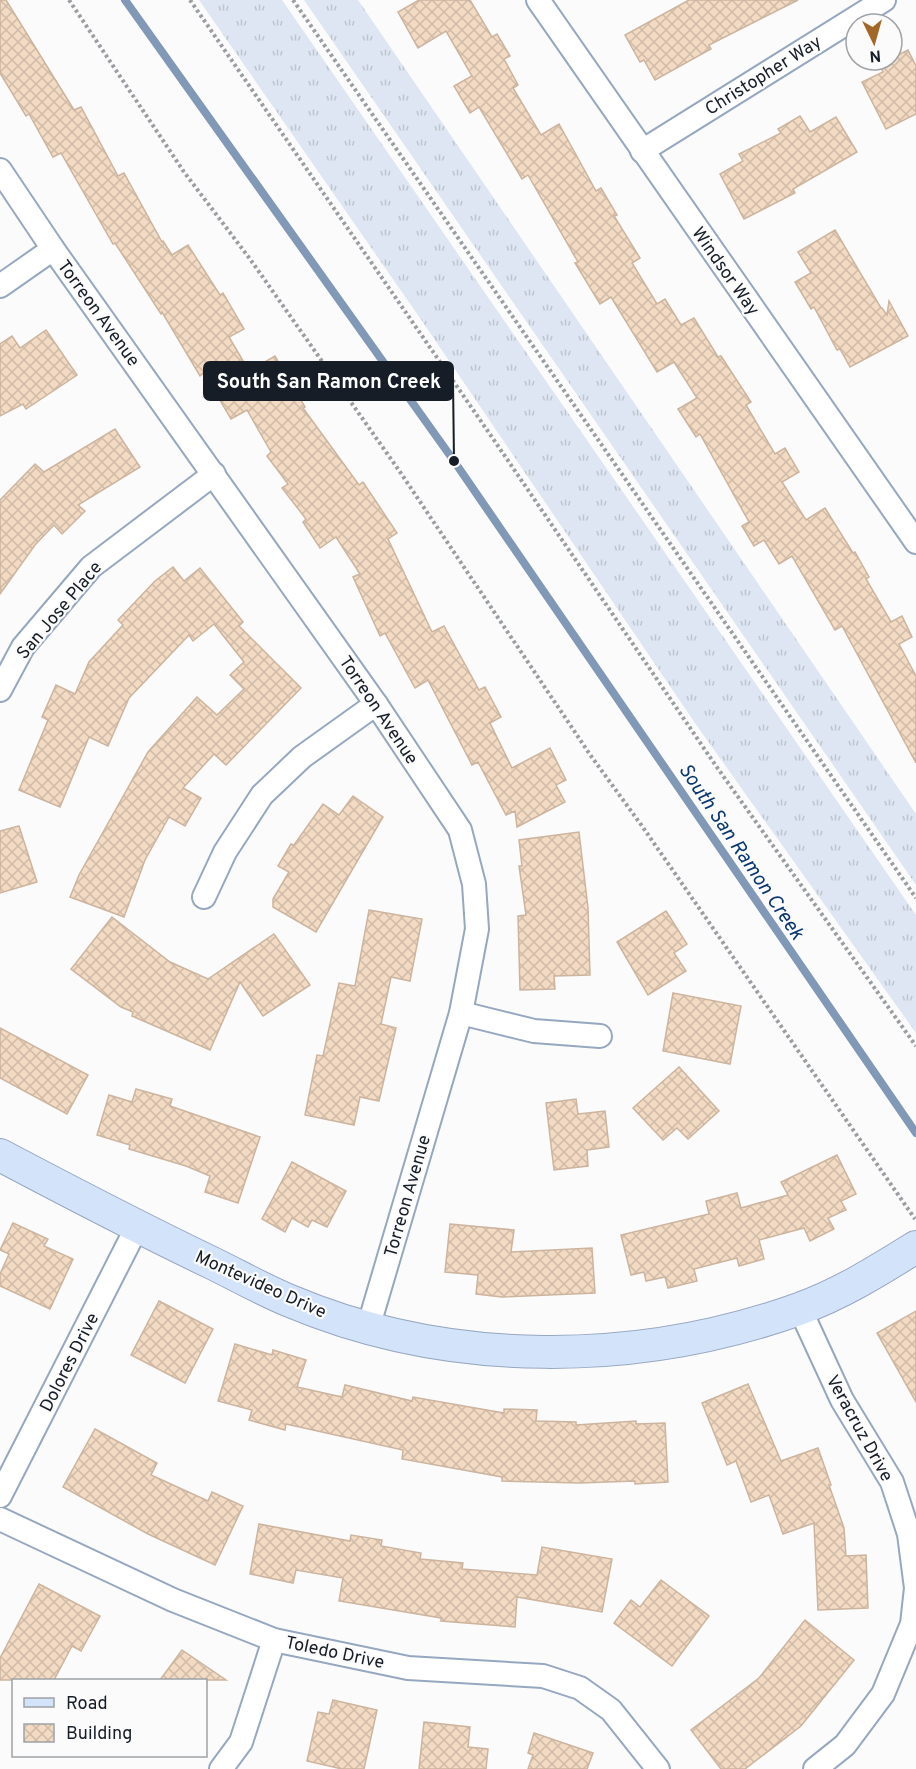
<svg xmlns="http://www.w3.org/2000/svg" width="916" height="1769" viewBox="0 0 916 1769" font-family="Overpass,sans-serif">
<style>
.grass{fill:url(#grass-tufts)}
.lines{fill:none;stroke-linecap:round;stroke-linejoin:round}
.stream{stroke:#8298b7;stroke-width:8}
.building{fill:url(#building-cross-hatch);stroke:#ccb49e;stroke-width:1.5}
.street-casing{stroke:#96a7c0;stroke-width:26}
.secondary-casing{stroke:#96a7c0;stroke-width:34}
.path{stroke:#9a9da1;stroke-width:4;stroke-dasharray:3 3;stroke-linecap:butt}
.street{stroke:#fff;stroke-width:22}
.secondary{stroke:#d3e3fa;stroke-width:32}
.labels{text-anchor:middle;stroke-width:4.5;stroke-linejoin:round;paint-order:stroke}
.street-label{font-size:18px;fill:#161d26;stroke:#fbfbfb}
.water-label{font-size:20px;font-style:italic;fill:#0a3770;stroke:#fbfbfb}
.leader{fill:none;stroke:#161d26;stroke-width:2}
.callout-dot{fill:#161d26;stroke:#fbfbfb;stroke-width:2}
.callout{fill:#161d26;stroke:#161d26;stroke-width:2}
.callout-label{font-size:20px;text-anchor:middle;font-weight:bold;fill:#fff}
</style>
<defs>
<pattern id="grass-tufts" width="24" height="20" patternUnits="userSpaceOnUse" patternTransform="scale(1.5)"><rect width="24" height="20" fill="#dde6f2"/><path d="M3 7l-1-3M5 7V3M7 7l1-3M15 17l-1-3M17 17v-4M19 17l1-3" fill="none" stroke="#bdc5cf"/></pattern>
<pattern id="building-cross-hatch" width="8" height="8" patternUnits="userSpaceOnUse" patternTransform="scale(1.5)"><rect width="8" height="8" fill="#f2dac3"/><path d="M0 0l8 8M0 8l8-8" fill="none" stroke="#cfbba7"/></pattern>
</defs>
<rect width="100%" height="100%" fill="#fbfbfb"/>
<g class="grass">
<polygon points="199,0 282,0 916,915 916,1033 697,726 422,321"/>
<polygon points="304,0 358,0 916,814 916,885"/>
</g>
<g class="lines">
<polyline class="stream" points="125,0 454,461 916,1133"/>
</g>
<g class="building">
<polygon points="0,0 6,0 74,110 81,107 118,176 124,173 162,242 163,241 172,255 188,245 220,295 223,293 244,329 229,337 249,371 275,356 305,407 303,408 359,485 363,482 397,533 388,539 432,632 444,626 479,690 485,687 501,717 490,723 512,768 550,748 566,780 556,785 565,802 517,827 515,811 506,815 478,762 472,765 428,680 415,688 385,633 380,636 353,577 360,574 336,537 320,548 303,522 306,519 282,488 288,484 267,456 271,452 247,410 231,419 204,373 200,376 162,312 161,314 115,243 113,244 61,153 53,157 29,114 26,116 0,73"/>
<polygon points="419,0 470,0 492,37 497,34 510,56 504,59 518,85 513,88 541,135 559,124 596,191 601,188 617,215 614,216 640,258 632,263 657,304 665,299 681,325 694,318 718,357 721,356 751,402 746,405 775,454 785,448 799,472 782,482 806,520 825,508 853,553 855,552 869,577 866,579 891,622 902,616 912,637 899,644 916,676 916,763 842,626 835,630 792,556 779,564 764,540 754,546 742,526 749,522 700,434 696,437 678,409 697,398 674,362 657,372 611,297 600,304 575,263 578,262 528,175 522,179 479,107 470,113 454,86 472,76 446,31 418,48 398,12"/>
<polygon points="689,0 798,0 709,45 711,49 655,80 644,60 640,62 625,35"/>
<polygon points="908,50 916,66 916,114 886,129 862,82 883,72 880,65 892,60 892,58"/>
<polygon points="800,116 810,132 836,117 857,152 793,189 795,193 744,219 720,174 743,161 739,154 781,133 778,129"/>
<polygon points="835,230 881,308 882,308 887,315 889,301 908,336 850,367 840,349 837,350 814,307 811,309 795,282 811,273 798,252"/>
<polygon points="46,330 77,375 26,409 23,404 0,416 0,344 12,336 20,348"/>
<polygon points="115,429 140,467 78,505 85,511 62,534 54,525 35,545 0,594 0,500 35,464 44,472"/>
<polygon points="173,567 184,581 200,568 243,622 239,626 301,688 226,765 214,754 183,788 201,798 185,826 169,817 145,860 124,917 70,897 79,875 148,752 197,697 217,715 244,689 230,675 244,662 214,624 193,641 189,635 129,698 108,746 89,737 60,807 19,790 48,720 42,717 56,685 75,694 89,662 123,625 118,620 155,581"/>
<polygon points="353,796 383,817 316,932 273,907 273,899 289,872 278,866 291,844 294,845 323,804 339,815"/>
<polygon points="19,826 37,882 0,893 0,831"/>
<polygon points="579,832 588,908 590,975 554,976 555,989 520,990 518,916 526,915 519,866 522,866 519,840"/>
<polygon points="369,910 422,919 410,981 391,977 381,1024 396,1028 379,1101 360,1097 354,1125 305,1115 317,1055 323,1056 339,983 355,986"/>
<polygon points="666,911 687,944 674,953 686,971 648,995 617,942"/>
<polygon points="112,917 170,962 208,979 274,934 310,985 263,1016 240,982 210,1050 132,1016 133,1012 121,1007 71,969"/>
<polygon points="673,993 741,1006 730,1064 663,1051"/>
<polygon points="0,1028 88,1075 67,1114 0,1078"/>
<polygon points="679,1067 719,1111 688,1139 677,1128 663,1140 633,1108"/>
<polygon points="136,1089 172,1099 170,1106 260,1137 238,1203 205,1192 210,1176 186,1166 129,1149 130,1145 97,1135 109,1095 132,1102"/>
<polygon points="576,1099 578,1114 605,1111 609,1147 587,1150 588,1166 554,1170 546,1103"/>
<polygon points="837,1155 856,1194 841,1201 846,1210 828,1218 834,1229 810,1241 804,1228 759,1240 764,1259 739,1266 737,1258 694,1269 697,1281 668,1288 665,1277 646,1281 644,1272 631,1275 621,1235 709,1214 706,1201 737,1193 741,1208 788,1195 781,1182"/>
<polygon points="292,1162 346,1191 327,1227 312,1220 308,1227 292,1218 285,1232 262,1219"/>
<polygon points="13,1223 48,1239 44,1246 73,1259 50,1309 0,1286 0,1274 9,1254 0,1250"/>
<polygon points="450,1224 514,1230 511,1252 592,1248 595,1293 502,1297 476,1294 478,1275 445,1272"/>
<polygon points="159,1301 213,1329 185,1383 131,1355"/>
<polygon points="916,1311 916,1402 877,1333"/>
<polygon points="235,1344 272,1355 273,1350 306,1360 297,1387 342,1397 345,1385 412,1401 413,1397 504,1413 504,1409 537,1410 536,1421 576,1422 576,1425 636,1421 636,1424 665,1423 668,1482 635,1484 635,1481 580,1483 502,1481 502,1477 402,1459 403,1450 286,1424 285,1430 249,1420 252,1410 218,1401"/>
<polygon points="748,1384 781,1461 818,1448 831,1485 829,1485 844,1528 846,1556 866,1555 868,1608 818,1610 814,1523 783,1534 769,1495 751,1502 736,1461 727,1465 702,1403"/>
<polygon points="95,1429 157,1463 151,1475 208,1501 212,1492 243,1506 215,1565 148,1534 63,1487"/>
<polygon points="259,1524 350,1541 351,1535 382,1540 381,1546 421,1553 420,1559 463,1563 462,1569 537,1575 542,1547 612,1559 602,1612 517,1597 515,1627 441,1621 441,1618 339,1601 343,1578 296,1570 293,1583 250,1574"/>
<polygon points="661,1580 709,1616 672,1666 614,1623 631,1600 640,1607"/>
<polygon points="39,1584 100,1616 81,1651 72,1646 54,1680 0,1680 0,1658"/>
<polygon points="805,1620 854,1660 801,1726 745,1769 721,1769 691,1730 759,1678"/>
<polygon points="182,1650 226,1680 160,1680"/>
<polygon points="333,1700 377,1710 364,1769 342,1769 307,1761 318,1712 329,1714"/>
<polygon points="424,1722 470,1727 468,1747 488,1749 486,1769 419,1769"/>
<polygon points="534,1733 593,1753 587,1769 528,1769 533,1755 528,1753"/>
</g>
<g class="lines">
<g class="street-casing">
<g id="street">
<polyline points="538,0 916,542"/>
<polyline points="642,151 884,0"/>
<polyline points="0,170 53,249 376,704 460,830 474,884 477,929 461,1013 368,1328"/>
<polyline points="0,286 53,249"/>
<polyline points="0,690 23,647 91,567 214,474"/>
<polyline points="204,897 225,852 262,795 302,757 376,704"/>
<polyline points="461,1013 534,1031 600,1036"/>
<polyline points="800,1309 842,1400 892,1482 909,1534 916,1588 912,1624 883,1694 845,1745 815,1769"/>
<polyline points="0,1496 137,1227"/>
<polyline points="0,1519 173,1600 274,1640 408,1668 543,1676 580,1688 611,1710 658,1769"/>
<polyline points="221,1769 241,1742 274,1640"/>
</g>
</g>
<g class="secondary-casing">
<path id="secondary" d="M0,1155C70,1192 139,1228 210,1262C237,1275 263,1290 290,1301C449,1368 637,1367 799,1309C841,1294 879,1270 916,1247"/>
</g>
<g class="path">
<polyline points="69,0 184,172 250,259 398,469 591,756 642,826 915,1219"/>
<polyline points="190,0 496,443 716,766 916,1046"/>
<polyline points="293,0 916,898"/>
</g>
<use href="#street" class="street"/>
<use href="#secondary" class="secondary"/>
</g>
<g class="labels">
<g class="street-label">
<text transform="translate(763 75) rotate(-32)" y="6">Christopher Way</text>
<text transform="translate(726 271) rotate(55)" y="6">Windsor Way</text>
<text transform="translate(99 313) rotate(54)" y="6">Torreon Avenue</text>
<text transform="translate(59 610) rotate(-50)" y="6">San Jose Place</text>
<text transform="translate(379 710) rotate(56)" y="6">Torreon Avenue</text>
<text transform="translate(407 1196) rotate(-74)" y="6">Torreon Avenue</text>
<text transform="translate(261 1284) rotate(24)" y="6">Montevideo Drive</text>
<text transform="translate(69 1362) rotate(-63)" y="6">Dolores Drive</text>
<text transform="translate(860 1428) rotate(61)" y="6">Veracruz Drive</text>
<text transform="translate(335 1652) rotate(12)" y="6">Toledo Drive</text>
</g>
<g class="water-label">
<text transform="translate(742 851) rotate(56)" y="7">South San Ramon Creek</text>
</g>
</g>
<path class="leader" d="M454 461L453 381"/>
<circle class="callout-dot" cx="454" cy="461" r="6"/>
<rect class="callout" x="204" y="362" width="249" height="38" rx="6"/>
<g class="callout-label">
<text x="329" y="388">South San Ramon Creek</text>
</g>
<rect x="12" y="1679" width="195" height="78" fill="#fbfbfb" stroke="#9fa2a6" stroke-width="1.5"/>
<rect x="24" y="1698" width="30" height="9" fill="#d3e3fa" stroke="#9fa2a6" stroke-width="1.5"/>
<text x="66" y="1709" font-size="18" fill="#161d26">Road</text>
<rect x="24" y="1724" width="30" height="18" fill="url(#building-cross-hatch)" stroke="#9fa2a6" stroke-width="1.5"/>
<text x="66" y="1739" font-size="18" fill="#161d26">Building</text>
<g transform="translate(874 42) rotate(175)"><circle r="28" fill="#fbfbfb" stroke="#9fa2a6" stroke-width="1.5"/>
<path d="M0-4.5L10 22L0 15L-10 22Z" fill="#a26828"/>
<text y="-9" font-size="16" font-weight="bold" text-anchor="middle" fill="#161d26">N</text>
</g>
</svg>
